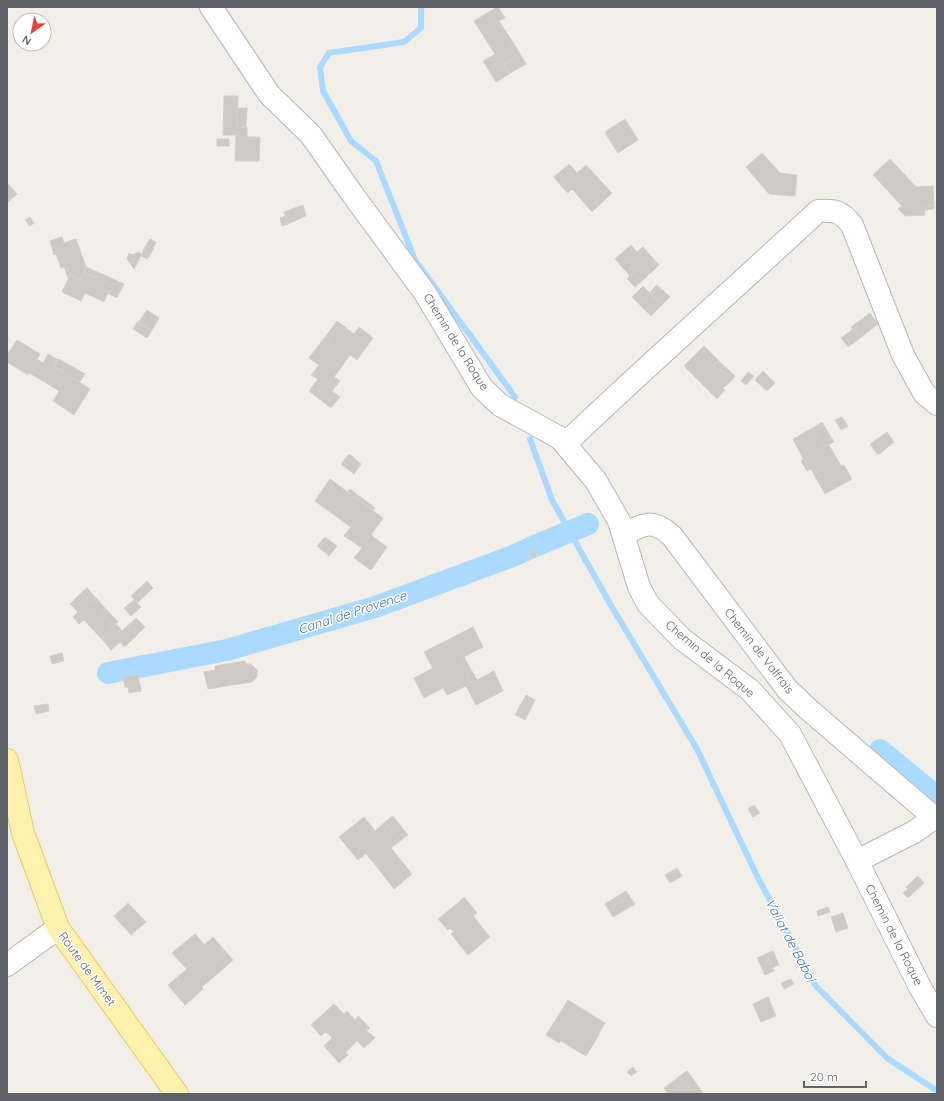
<svg xmlns="http://www.w3.org/2000/svg" width="944" height="1101" viewBox="0 0 944 1101" font-family="Quicksand,sans-serif">
<style>
.lines{fill:none;stroke-linecap:round;stroke-linejoin:round}
.stream{stroke:#aadaff;stroke-width:6}
.canal{stroke:#aadaff;stroke-width:22}
.building{fill:#cccac5;stroke:#d6d1c6}
.minor-casing{stroke:#b5b8bc;stroke-width:24}
.major-casing{stroke:#f2c960;stroke-width:24}
.minor{stroke:#fff;stroke-width:22}
.major{stroke:#fff2af;stroke-width:22}
.labels{text-anchor:middle;stroke-width:3;stroke-linejoin:round;paint-order:stroke}
.street-label{font-size:12px;fill:#5f6368;stroke:#fff}
.water-label{font-size:13px;font-style:italic;fill:#4174aa;stroke:#fff}
</style>
<rect width="100%" height="100%" fill="#f1efe8"/>
<g class="lines">
<g class="stream">
<polyline points="421,7 421,28 404,42 329,53 320,67 323,91 351,141 376,161 415,260 515,397"/>
<polyline points="530,439 552,500 609,602 697,749 757,876 815,985 887,1058 937,1091"/>
</g>
<g class="canal">
<polyline points="108,673 227,650 375,607 513,556 537,545 588,524"/>
<polyline points="880,750 937,797"/>
</g>
</g>
<g class="building">
<polygon points="497,7 498,7 505,18 499,21 514,44 509,47 516,57 504,65 509,74 496,82 483,61 495,54 474,21"/>
<polygon points="514,44 526,64 509,74 504,65 516,57 509,47"/>
<polygon points="224,96 238,96 237,127 247,127 247,137 260,137 259,161 235,161 236,135 223,135"/>
<polygon points="237,108 247,108 246,127 237,127"/>
<polygon points="625,119 638,140 618,153 607,136 620,128 617,124"/>
<polygon points="617,124 620,128 607,136 605,132"/>
<rect x="217" y="139" width="12" height="7"/>
<polygon points="762,153 780,173 797,175 795,196 769,194 746,167"/>
<polygon points="890,159 916,187 933,186 934,205 924,205 925,215 905,216 898,209 902,206 873,175"/>
<polygon points="569,164 577,173 586,165 612,193 592,212 567,183 562,187 554,177"/>
<polygon points="7,183 17,194 7,203"/>
<polygon points="567,183 572,189 568,193 562,187"/>
<polygon points="303,205 306,216 288,224 284,212"/>
<polygon points="924,205 934,205 934,209 925,210"/>
<polygon points="286,216 288,224 282,226 280,218"/>
<polygon points="30,217 34,223 30,226 25,220"/>
<polygon points="62,237 64,243 76,239 86,267 80,280 70,275 66,266 61,268 56,254 54,255 50,241"/>
<polygon points="150,239 156,242 151,253 144,249"/>
<polygon points="631,245 637,252 643,247 659,265 642,281 633,273 630,276 615,259"/>
<polygon points="144,249 151,253 148,259 141,256"/>
<polygon points="138,252 142,254 134,269 127,259 129,253 132,255"/>
<polygon points="66,266 70,275 68,278 64,267"/>
<polygon points="86,267 124,284 117,298 107,293 111,286 84,272"/>
<polygon points="84,272 111,286 104,302 85,293 81,301 62,292 70,275 80,280"/>
<polygon points="633,273 642,281 635,287 627,279"/>
<polygon points="657,285 670,297 662,305 650,292"/>
<polygon points="643,286 662,305 651,316 632,297"/>
<polygon points="147,310 159,318 152,330 139,322"/>
<polygon points="870,313 878,324 860,338 851,327"/>
<polygon points="337,321 354,334 359,327 373,338 357,360 350,355 334,377 340,381 332,391 340,397 331,408 309,391 318,379 311,375 319,365 309,358 322,341 325,344 330,339 326,336"/>
<polygon points="137,322 152,330 147,338 133,329"/>
<polygon points="853,329 860,338 848,347 841,338"/>
<polygon points="326,336 330,339 325,344 322,341"/>
<polygon points="17,340 40,354 37,359 43,363 48,354 58,360 54,366 90,389 74,415 53,401 59,391 43,381 46,377 31,369 28,375 7,362 7,355"/>
<polygon points="704,346 719,361 713,366 719,372 721,369 732,380 723,388 725,390 717,399 684,366"/>
<polygon points="59,359 85,374 80,382 54,366"/>
<polygon points="719,361 735,376 732,380 721,369 719,372 713,366"/>
<polygon points="31,369 46,377 43,381 29,373"/>
<polygon points="763,371 775,383 767,391 755,380"/>
<polygon points="748,372 754,376 746,385 741,381"/>
<polygon points="842,417 848,426 841,430 835,420"/>
<polygon points="822,422 834,442 824,447 813,428"/>
<polygon points="813,428 824,447 829,445 841,466 844,465 852,479 825,494 817,480 820,478 813,467 809,470 793,439"/>
<polygon points="887,432 894,442 878,455 870,444"/>
<polygon points="349,454 361,464 354,474 341,464"/>
<polygon points="804,459 809,470 807,471 801,461"/>
<polygon points="813,467 820,478 817,480 811,469"/>
<polygon points="330,479 383,518 371,535 387,547 371,570 354,558 362,548 344,536 351,527 315,501"/>
<polygon points="350,489 375,508 373,510 348,492"/>
<polygon points="325,537 337,546 329,556 317,546"/>
<polygon points="535,550 537,555 532,557 529,552"/>
<polygon points="147,581 153,588 137,603 131,596"/>
<polygon points="87,588 96,598 91,602 82,592"/>
<polygon points="82,592 91,602 96,598 105,608 101,613 113,627 101,638 80,616 76,620 73,617 78,612 70,604"/>
<polygon points="134,600 141,607 131,616 124,608"/>
<polygon points="105,608 118,622 113,627 101,613"/>
<polygon points="80,616 84,620 79,624 76,620"/>
<polygon points="136,618 145,627 131,641 122,631"/>
<polygon points="116,624 131,641 124,647 120,642 111,650 101,638"/>
<polygon points="473,627 483,647 460,659 471,683 494,671 503,691 476,705 466,686 447,695 443,688 424,698 414,678 433,668 424,652"/>
<polygon points="62,653 64,661 52,664 50,656"/>
<polygon points="464,657 477,680 471,683 460,659"/>
<polygon points="245,661 246,664 251,664 257,670 257,677 252,682 208,689 204,672 215,670 215,666"/>
<polygon points="138,674 141,691 129,693 128,687 125,687 123,677"/>
<polygon points="526,695 535,700 525,720 515,715"/>
<polygon points="48,704 49,711 36,714 34,706"/>
<polygon points="754,805 760,813 753,817 748,809"/>
<polygon points="393,816 408,835 400,841 385,822"/>
<polygon points="364,817 375,831 385,822 400,841 391,848 412,874 394,889 373,862 375,860 368,852 358,860 339,837"/>
<polygon points="368,852 375,860 373,862 366,854"/>
<polygon points="677,868 682,876 670,883 665,875"/>
<polygon points="918,876 924,883 908,898 903,893 908,889 906,887"/>
<polygon points="626,891 635,904 613,917 605,904"/>
<polygon points="464,897 477,913 470,918 458,903"/>
<polygon points="128,903 146,922 131,935 114,916"/>
<polygon points="458,903 470,918 473,916 490,937 468,955 451,934 454,932 450,928 448,930 438,919"/>
<polygon points="828,907 830,912 818,916 817,911"/>
<polygon points="843,913 848,928 836,932 831,917"/>
<polygon points="195,934 224,968 202,987 203,989 185,1005 168,985 187,969 186,968 191,964 187,959 181,963 172,953"/>
<polygon points="213,937 233,960 224,968 204,945"/>
<polygon points="773,951 779,965 772,968 766,954"/>
<polygon points="766,954 774,971 765,975 757,958"/>
<polygon points="187,959 191,964 186,968 181,963"/>
<polygon points="791,979 794,984 784,989 781,983"/>
<polygon points="768,997 776,1016 761,1022 753,1004"/>
<polygon points="568,1000 605,1023 599,1033 600,1033 586,1056 561,1041 559,1043 546,1035"/>
<polygon points="334,1004 344,1014 341,1017 349,1025 355,1020 375,1038 364,1048 357,1041 352,1046 349,1041 342,1048 348,1055 339,1063 324,1046 332,1038 326,1032 321,1036 311,1025"/>
<polygon points="347,1011 355,1020 349,1025 341,1017"/>
<polygon points="358,1016 370,1028 368,1030 366,1029 365,1030 355,1020"/>
<polygon points="349,1041 352,1046 346,1052 342,1048"/>
<polygon points="633,1067 637,1072 631,1076 627,1072"/>
<polygon points="687,1071 691,1076 684,1082 680,1076"/>
<polygon points="680,1076 684,1082 691,1076 703,1093 668,1094 664,1088"/>
</g>
<g class="lines">
<g class="minor-casing">
<g id="minor">
<polyline points="211,7 269,94 311,135 353,195 425,293 482,388 500,405 560,438 596,481 619,521 639,587 648,604 682,639 750,690 790,734 857,861 920,987 937,1016"/>
<path d="M565,444C648,365 734,289 818,211C835,210 841,211 852,225L903,355L924,393L937,404"/>
<path d="M624,535C644,523 653,519 672,536L787,689L808,709L937,820"/>
<polyline points="857,861 914,832 937,816"/>
<polyline points="7,965 58,928"/>
</g>
</g>
<g class="major-casing">
<polyline id="major" points="7,760 23,833 58,928 177,1094"/>
</g>
<use href="#minor" class="minor"/>
<use href="#major" class="major"/>
</g>
<g class="labels">
<g class="street-label">
<text transform="translate(456 342) rotate(58)" y="4">Chemin de la Roque</text>
<text transform="translate(759 651) rotate(52)" y="4">Chemin de Valfrais</text>
<text transform="translate(710 659) rotate(40)" y="4">Chemin de la Roque</text>
<text transform="translate(894 935) rotate(63)" y="4">Chemin de la Roque</text>
<text transform="translate(87 969) rotate(54)" y="4">Route de Mimet</text>
</g>
<g class="water-label">
<text transform="translate(352 612) rotate(-18)" y="5">Canal de Provence</text>
<text transform="translate(791 940) rotate(62)" y="5">Vallat de Babol</text>
</g>
</g>
<rect width="944" height="1101" fill="none" stroke="#5f6368" stroke-width="16"/>
<g transform="translate(32 32) rotate(213)"><circle r="19" fill="#ffffff" stroke="#bfc1c3"/>
<path d="M0-3L7 15L0 10L-7 15Z" fill="#ea4335"/>
<text y="-6" font-size="11" font-weight="bold" text-anchor="middle" fill="#5f6368">N</text>
</g>
<path d="M804 1081v6h62v-6" fill="none" stroke="#5f6368" stroke-width="2"/>
<text x="810" y="1081" font-size="12" fill="#5f6368" stroke="#ffffff" stroke-width="3" paint-order="stroke">20 m</text>
</svg>
